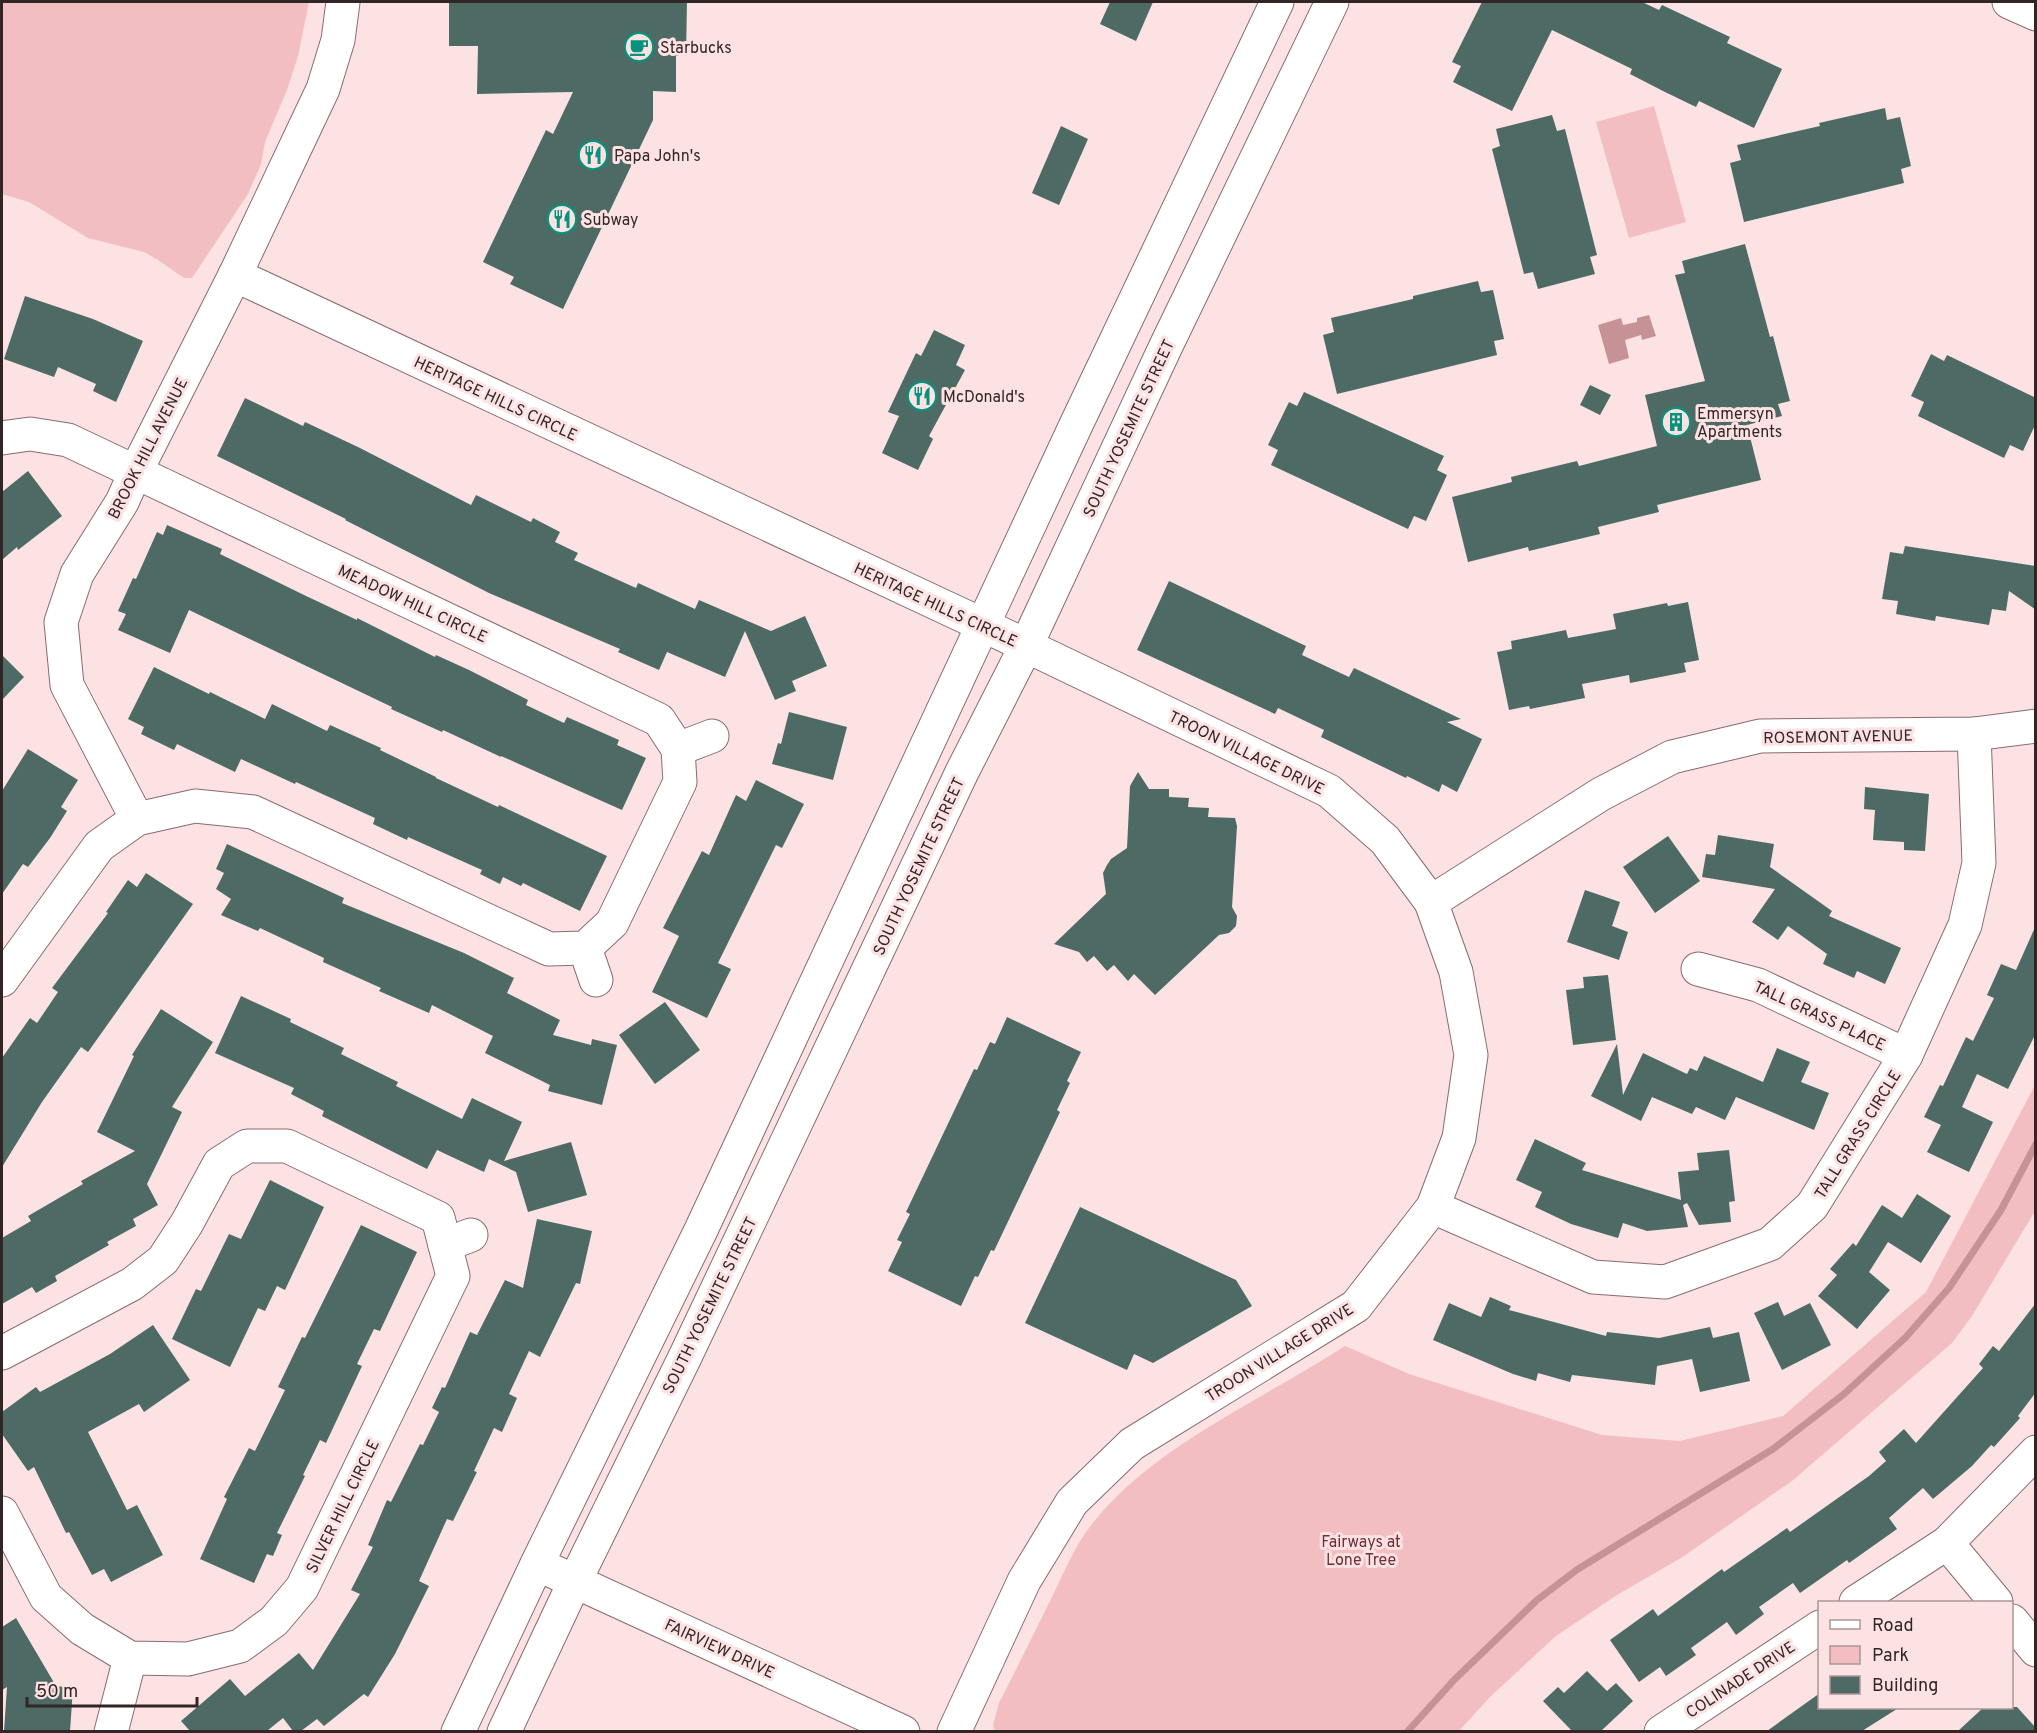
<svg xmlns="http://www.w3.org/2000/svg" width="2037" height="1733" viewBox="0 0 2037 1733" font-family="Overpass,sans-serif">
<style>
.green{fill:#f3bec1}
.water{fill:#c79295}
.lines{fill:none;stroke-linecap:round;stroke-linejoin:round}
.stream{stroke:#c79295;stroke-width:7}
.building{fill:#4d6b64}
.minor-casing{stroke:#896c6e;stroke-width:35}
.major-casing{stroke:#896c6e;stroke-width:35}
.minor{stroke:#fff;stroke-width:33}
.major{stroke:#fff;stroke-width:33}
.labels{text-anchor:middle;stroke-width:6;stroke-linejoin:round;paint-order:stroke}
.poi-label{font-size:16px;fill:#322526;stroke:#fce2e3;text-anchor:start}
.street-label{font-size:16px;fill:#322526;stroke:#fce2e3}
.park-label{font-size:16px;fill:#702e36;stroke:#fce2e3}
</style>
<rect width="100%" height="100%" fill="#fce2e3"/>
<g class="green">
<polygon points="2,2 309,2 298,56 287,90 265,142 261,164 248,194 192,278 184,278 158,260 144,252 88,238 29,202 2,194"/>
<polygon points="1654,106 1686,222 1629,238 1596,122"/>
<path d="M2035,1085V1211L1972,1316L1952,1343L1792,1481L1681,1558L1617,1595L1556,1636L1490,1697L1459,1731H995L993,1725L999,1703C1018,1666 1036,1629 1054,1593C1065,1570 1076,1544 1092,1524C1153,1446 1262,1400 1345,1346L1409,1374L1602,1435L1680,1441L1783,1416L1926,1292Z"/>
</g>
<polygon class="water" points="1649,315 1656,336 1642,340 1641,335 1625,340 1629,358 1609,364 1598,325 1621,318 1623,325 1637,322 1637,318"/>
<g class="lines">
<polyline class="stream" points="1407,1732 1454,1680 1537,1600 1578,1569 1773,1449 1844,1394 1906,1337 1949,1288 2001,1210 2036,1144"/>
</g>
<g class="building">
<polygon points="449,2 687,2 686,56 676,56 676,92 653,91 653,120 563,309 510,284 514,277 483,262 546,130 553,134 573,92 477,94 478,46 449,46"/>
<polygon points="1110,2 1153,2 1136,41 1100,24"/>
<polygon points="1482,2 1642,2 1659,10 1662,5 1730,37 1727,43 1782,69 1754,128 1699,101 1696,107 1663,91 1630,74 1632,69 1552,30 1512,111 1453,82 1461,66 1452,62"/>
<polygon points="1885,108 1887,120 1900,117 1911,166 1901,169 1904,183 1744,222 1730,163 1741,160 1737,145 1820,126 1819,123"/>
<polygon points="1552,115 1557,131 1565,129 1597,255 1590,257 1595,274 1538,289 1533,272 1524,274 1492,149 1500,146 1496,129"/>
<polygon points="1061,126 1088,139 1059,205 1032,193"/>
<polygon points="1745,244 1770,337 1773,336 1790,401 1778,404 1782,416 1747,425 1761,480 1657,505 1659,512 1598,527 1600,534 1529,551 1528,547 1468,562 1452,497 1512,482 1511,477 1577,461 1579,466 1657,446 1645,395 1705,381 1675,275 1685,273 1682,261"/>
<polygon points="1478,281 1481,292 1493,290 1504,339 1494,341 1497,355 1337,394 1323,335 1334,332 1331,318 1413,299 1413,296"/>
<polygon points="25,296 93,319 143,341 116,402 93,391 96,384 58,367 54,377 4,359"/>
<polygon points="934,330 965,345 956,365 965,370 929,436 933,439 918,470 882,453 899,416 888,412 916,353 921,356"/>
<polygon points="1931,354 1944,361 1947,355 2036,398 2036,423 2023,451 2010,445 2004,458 1918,416 1924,402 1911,396"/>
<polygon points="1590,385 1611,395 1600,415 1580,405"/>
<polygon points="1304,392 1444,456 1437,470 1447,475 1426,521 1414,516 1408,529 1271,465 1278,450 1268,445 1289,402 1297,406"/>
<polygon points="245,398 303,426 305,422 360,448 471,505 476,495 531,522 533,518 560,532 555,542 578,553 574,560 636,588 638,583 695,609 699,600 771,631 805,616 827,666 792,681 796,691 775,700 745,631 725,677 667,652 659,670 618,652 620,649 489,593 345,520 346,519 217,456"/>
<polygon points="28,471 62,516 18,550 17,547 2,560 2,492"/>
<polygon points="167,525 222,549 220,554 304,595 357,620 357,618 435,657 436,655 469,670 528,700 526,705 564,723 567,717 619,740 617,745 646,758 622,810 501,756 501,757 443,730 442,732 391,709 392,707 189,610 170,653 118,630 126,614 118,611 133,578 136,579 157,532 163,535"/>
<polygon points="1905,546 2036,566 2036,610 2009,591 2006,611 1992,609 1989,625 1936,616 1935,621 1896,614 1898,601 1882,599 1890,552 1903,554"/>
<polygon points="1169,581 1306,646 1302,655 1349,677 1354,668 1461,719 1447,722 1482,739 1457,792 1442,784 1439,792 1407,776 1406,778 1321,737 1324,730 1278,708 1275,714 1137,650"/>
<polygon points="1688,602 1699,660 1684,663 1686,672 1630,683 1629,675 1582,684 1585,698 1530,709 1529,706 1509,710 1497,652 1512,649 1511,641 1566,630 1568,638 1616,629 1613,614 1667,603 1668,606"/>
<polygon points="2,655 24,677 2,700"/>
<polygon points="154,667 209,694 210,692 265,719 272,704 327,731 330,725 381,748 380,750 436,777 436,778 498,807 499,805 607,856 580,911 523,883 521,886 503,877 500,884 480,874 482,870 408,837 407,840 373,824 375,818 296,782 295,784 241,759 235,772 177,744 174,750 141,734 144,727 128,719"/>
<polygon points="789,712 847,727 833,780 772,764 778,743 781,744"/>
<polygon points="28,749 78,780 61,807 67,811 50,838 28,867 23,864 2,894 2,791"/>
<polygon points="1138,772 1149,789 1169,789 1169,797 1189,798 1188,807 1209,808 1208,817 1235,818 1237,826 1232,907 1237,916 1236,926 1229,933 1219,935 1155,995 1134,974 1128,981 1114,965 1107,971 1094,956 1087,962 1079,952 1054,944 1106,894 1103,873 1107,865 1111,859 1127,848 1130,786"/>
<polygon points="756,780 804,804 782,848 776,845 718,963 731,969 707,1018 652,992 679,936 663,928 702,851 709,855 736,795 746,801"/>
<polygon points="1865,787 1929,794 1925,851 1904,850 1904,842 1873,840 1875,810 1864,809"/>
<polygon points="1718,835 1774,844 1770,867 1832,911 1829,916 1901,948 1885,984 1857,971 1854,978 1823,964 1827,954 1788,926 1778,940 1752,922 1775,889 1702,877 1706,854 1715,855"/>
<polygon points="1668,836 1700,881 1655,913 1623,867"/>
<polygon points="227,844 344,898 342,903 464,953 514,978 507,993 560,1020 553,1035 591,1045 592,1039 617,1045 602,1105 548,1091 550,1085 485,1053 493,1036 432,1005 429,1013 379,991 381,988 323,962 324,958 260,928 258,931 221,915 231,899 216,889 224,873 216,869"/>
<polygon points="146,873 193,904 88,1052 81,1047 42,1102 2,1167 2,1058 30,1018 37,1023 58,992 52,988 108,913 106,912 128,880 137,887"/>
<polygon points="1585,890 1620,902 1612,926 1628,932 1619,960 1567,942"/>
<polygon points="2036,925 2036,1033 2008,1089 1977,1074 1962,1107 1993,1122 1969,1172 1927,1152 1941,1125 1924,1117 1940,1085 1943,1086 1966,1037 1973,1041 1994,998 1987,995 2001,964 2016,970"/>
<polygon points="1608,975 1616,1040 1573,1045 1566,990 1584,988 1583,977"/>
<polygon points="241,996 291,1019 290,1022 344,1048 341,1054 398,1082 396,1086 462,1119 472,1098 522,1122 504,1161 571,1142 587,1195 528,1212 516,1172 489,1159 484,1172 437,1150 427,1169 322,1116 324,1111 291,1094 294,1088 215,1053"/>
<polygon points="665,1002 700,1050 655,1084 619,1035"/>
<polygon points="161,1009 213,1042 172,1107 182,1112 147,1184 158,1205 133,1219 136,1226 107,1242 109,1245 55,1276 57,1281 36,1293 32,1287 2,1304 2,1238 31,1221 28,1216 83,1184 81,1181 135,1151 97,1132 134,1056 132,1055"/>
<polygon points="1007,1017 1081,1052 1067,1081 1070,1083 1057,1110 1060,1112 994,1251 991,1250 978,1277 975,1276 961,1306 888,1271 902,1242 897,1240 910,1214 906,1212 974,1069 977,1070 990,1042 995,1044"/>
<polygon points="1617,1044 1623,1095 1643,1053 1687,1074 1690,1068 1697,1071 1704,1056 1763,1082 1777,1048 1810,1062 1801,1082 1829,1093 1814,1130 1736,1097 1725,1120 1696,1107 1692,1114 1652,1097 1641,1121 1591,1096"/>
<polygon points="1535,1139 1586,1163 1582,1170 1681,1200 1678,1172 1699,1170 1697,1153 1729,1150 1735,1201 1729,1202 1731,1222 1699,1225 1687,1203 1683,1205 1688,1227 1647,1231 1623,1223 1618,1238 1571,1224 1535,1207 1542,1192 1516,1180"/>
<polygon points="270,1180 324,1207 285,1290 277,1286 265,1311 258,1308 230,1367 172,1339 196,1289 201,1291 229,1234 241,1239"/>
<polygon points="1917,1194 1951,1216 1921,1263 1888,1242 1869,1272 1890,1290 1857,1329 1818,1296 1837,1275 1830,1269 1853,1243 1856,1246 1882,1205 1902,1218"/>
<polygon points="1080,1207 1236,1280 1252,1306 1153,1363 1134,1354 1127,1370 1025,1323"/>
<polygon points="537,1219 592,1231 580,1284 576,1283 540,1357 529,1351 509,1394 517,1398 502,1432 494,1428 474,1471 477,1472 453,1521 447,1519 419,1581 429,1586 395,1654 368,1697 364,1694 324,1726 317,1719 301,1731 293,1731 283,1718 267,1731 190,1731 181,1721 230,1679 245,1696 299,1653 313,1670 360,1594 351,1590 373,1547 368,1545 387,1500 391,1502 420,1444 423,1445 439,1412 432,1408 442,1387 445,1388 470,1332 477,1335 505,1280 523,1288"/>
<polygon points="361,1225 417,1252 380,1331 374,1329 357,1364 362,1366 326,1443 320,1440 303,1475 305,1476 277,1533 282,1535 273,1556 267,1554 254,1583 200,1559 227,1499 224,1497 249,1448 255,1451 285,1390 278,1387 302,1337 305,1338"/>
<polygon points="1490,1297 1511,1306 1509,1310 1606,1336 1607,1332 1659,1338 1710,1327 1713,1338 1739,1332 1750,1381 1700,1392 1692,1359 1657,1366 1655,1385 1572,1375 1570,1382 1538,1373 1536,1381 1513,1374 1433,1340 1449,1303 1481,1317"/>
<polygon points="1778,1302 1784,1316 1810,1303 1831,1345 1782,1370 1754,1313"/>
<polygon points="2036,1303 2036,1392 2018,1416 2020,1418 1994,1447 1991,1445 1972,1466 1933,1499 1923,1488 1889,1518 1897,1529 1849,1563 1847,1560 1800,1593 1793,1583 1759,1607 1764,1614 1736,1635 1727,1622 1691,1648 1696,1655 1666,1676 1660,1667 1639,1682 1610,1640 1653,1609 1658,1616 1722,1569 1724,1572 1787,1528 1790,1532 1869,1476 1886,1461 1879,1452 1904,1429 1916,1443 1983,1368 1979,1364 1993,1346 1999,1351"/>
<polygon points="153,1325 190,1380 144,1412 139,1404 88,1432 127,1510 137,1505 163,1555 111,1582 104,1569 92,1575 69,1532 66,1533 34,1467 28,1471 2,1434 2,1412 36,1387 40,1392 110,1354"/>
<polygon points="16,1618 56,1686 73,1688 70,1731 4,1731 7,1687 2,1690 2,1627"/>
<polygon points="1587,1671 1607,1691 1616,1683 1633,1701 1601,1731 1572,1731 1543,1701 1558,1687 1564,1693"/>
<polygon points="1820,1693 1820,1707 1900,1707 1862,1731 1767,1731"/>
<polygon points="1984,1707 2017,1707 2036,1728 2036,1731 1958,1731"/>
</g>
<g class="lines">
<g class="minor-casing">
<g id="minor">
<polyline points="235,275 983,625 1329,791 1385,840 1431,902 1456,972 1471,1055 1459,1138 1433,1207 1356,1306 1132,1444 1072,1502 1024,1581 954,1732"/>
<polyline points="2,438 30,434 68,440 659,720 678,749 680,782 612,923 585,948 549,949 253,812 195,806 137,819 99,846 2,980"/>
<polyline points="678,749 712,736"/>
<polyline points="137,819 67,685 61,622 77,574 122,502 136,471 235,275 323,89 338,40 343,2"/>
<polyline points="1431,902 1601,794 1672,757 1760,736 1974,734 2036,726"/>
<polyline points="585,948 596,980"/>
<polyline points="1698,969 1758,985 1906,1055"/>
<polyline points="1433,1207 1593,1277 1665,1282 1770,1244 1812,1206 1906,1055 1965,925 1979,863 1974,734"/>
<polyline points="445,1245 471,1235"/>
<polyline points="2,1353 132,1284 163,1260 187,1223 219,1164 247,1146 287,1146 438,1218 453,1276 302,1588 274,1621 240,1646 188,1659 130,1658 82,1629 46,1597 2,1513"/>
<polyline points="1947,1543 1996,1602"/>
<polyline points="537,1564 903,1732"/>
<polyline points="1856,1602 1947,1543 2036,1452"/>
<polyline points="2012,1621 2036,1650"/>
<polyline points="111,1732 130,1658"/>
<polyline points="1661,1732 1820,1627"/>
</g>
</g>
<g class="major-casing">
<g id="major">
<polyline points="2009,2 2036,14"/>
<polyline points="458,1732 537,1564 701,1230 1075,427 1277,2"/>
<polyline points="504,1732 575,1581 685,1357 962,772 1026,646 1165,348 1332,2"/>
</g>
</g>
<use href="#minor" class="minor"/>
<use href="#major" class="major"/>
</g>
<defs>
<g id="cafe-ring" transform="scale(1.5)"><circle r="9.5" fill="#fce2e3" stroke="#07927d" stroke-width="1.5"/><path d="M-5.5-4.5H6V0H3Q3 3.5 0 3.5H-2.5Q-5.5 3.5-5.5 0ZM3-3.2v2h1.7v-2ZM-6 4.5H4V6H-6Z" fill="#07927d"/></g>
<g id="restaurant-ring" transform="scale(1.5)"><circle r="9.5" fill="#fce2e3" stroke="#07927d" stroke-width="1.5"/><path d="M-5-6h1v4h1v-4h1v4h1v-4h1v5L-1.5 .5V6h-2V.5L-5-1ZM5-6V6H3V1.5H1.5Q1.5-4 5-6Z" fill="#07927d"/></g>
<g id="building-ring" transform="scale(1.5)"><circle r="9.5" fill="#fce2e3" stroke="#07927d" stroke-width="1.5"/><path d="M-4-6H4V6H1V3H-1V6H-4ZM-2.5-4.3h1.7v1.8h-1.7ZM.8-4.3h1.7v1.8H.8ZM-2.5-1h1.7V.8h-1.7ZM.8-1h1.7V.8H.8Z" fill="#07927d"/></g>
</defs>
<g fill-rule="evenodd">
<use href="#cafe-ring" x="639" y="47"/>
<use href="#restaurant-ring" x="593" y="155"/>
<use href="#restaurant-ring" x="562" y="219"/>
<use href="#restaurant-ring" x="922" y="396"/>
<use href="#building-ring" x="1676" y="422"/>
</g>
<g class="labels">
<g class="poi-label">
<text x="660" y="53">Starbucks</text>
<text x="614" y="161">Papa John's</text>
<text x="583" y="225">Subway</text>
<text x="943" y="402">McDonald's</text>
<text x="1697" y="419">Emmersyn<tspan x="1697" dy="18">Apartments</tspan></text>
</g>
<g class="street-label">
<text transform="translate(496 398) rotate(25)" y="6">HERITAGE HILLS CIRCLE</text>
<text transform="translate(1128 428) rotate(-65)" y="6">SOUTH YOSEMITE STREET</text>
<text transform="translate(147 448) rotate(-63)" y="6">BROOK HILL AVENUE</text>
<text transform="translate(413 603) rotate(25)" y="6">MEADOW HILL CIRCLE</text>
<text transform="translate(936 604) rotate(25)" y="6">HERITAGE HILLS CIRCLE</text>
<text transform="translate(1838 736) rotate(-1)" y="6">ROSEMONT AVENUE</text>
<text transform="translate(1247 752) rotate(26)" y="6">TROON VILLAGE DRIVE</text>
<text transform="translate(918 866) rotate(-65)" y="6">SOUTH YOSEMITE STREET</text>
<text transform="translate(1820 1015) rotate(25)" y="6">TALL GRASS PLACE</text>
<text transform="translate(1857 1134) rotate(-58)" y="6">TALL GRASS CIRCLE</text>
<text transform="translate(709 1305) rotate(-64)" y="6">SOUTH YOSEMITE STREET</text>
<text transform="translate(1279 1352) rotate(-32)" y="6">TROON VILLAGE DRIVE</text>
<text transform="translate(342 1506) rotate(-64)" y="6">SILVER HILL CIRCLE</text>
<text transform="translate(720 1648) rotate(25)" y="6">FAIRVIEW DRIVE</text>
<text transform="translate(1740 1679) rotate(-33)" y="6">COLINADE DRIVE</text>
</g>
<g class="park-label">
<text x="1361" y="1547">Fairways at<tspan x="1361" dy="18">Lone Tree</tspan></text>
</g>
</g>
<rect width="2037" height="1733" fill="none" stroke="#322526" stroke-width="6"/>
<rect x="1818" y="1601" width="195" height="108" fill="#fce2e3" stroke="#ab9697" stroke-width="1.5"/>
<rect x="1830" y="1620" width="30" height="9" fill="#ffffff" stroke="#ab9697" stroke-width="1.5"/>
<text x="1872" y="1631" font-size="18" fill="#322526">Road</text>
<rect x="1830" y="1646" width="30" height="18" fill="#f3bec1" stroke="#ab9697" stroke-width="1.5"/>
<text x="1872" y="1661" font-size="18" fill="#322526">Park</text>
<rect x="1830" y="1676" width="30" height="18" fill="#4d6b64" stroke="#ab9697" stroke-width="1.5"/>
<text x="1872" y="1691" font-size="18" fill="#322526">Building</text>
<path d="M27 1697v9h170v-9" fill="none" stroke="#322526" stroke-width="3"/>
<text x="36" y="1697" font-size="18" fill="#322526" stroke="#fce2e3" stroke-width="4.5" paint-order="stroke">50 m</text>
</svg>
